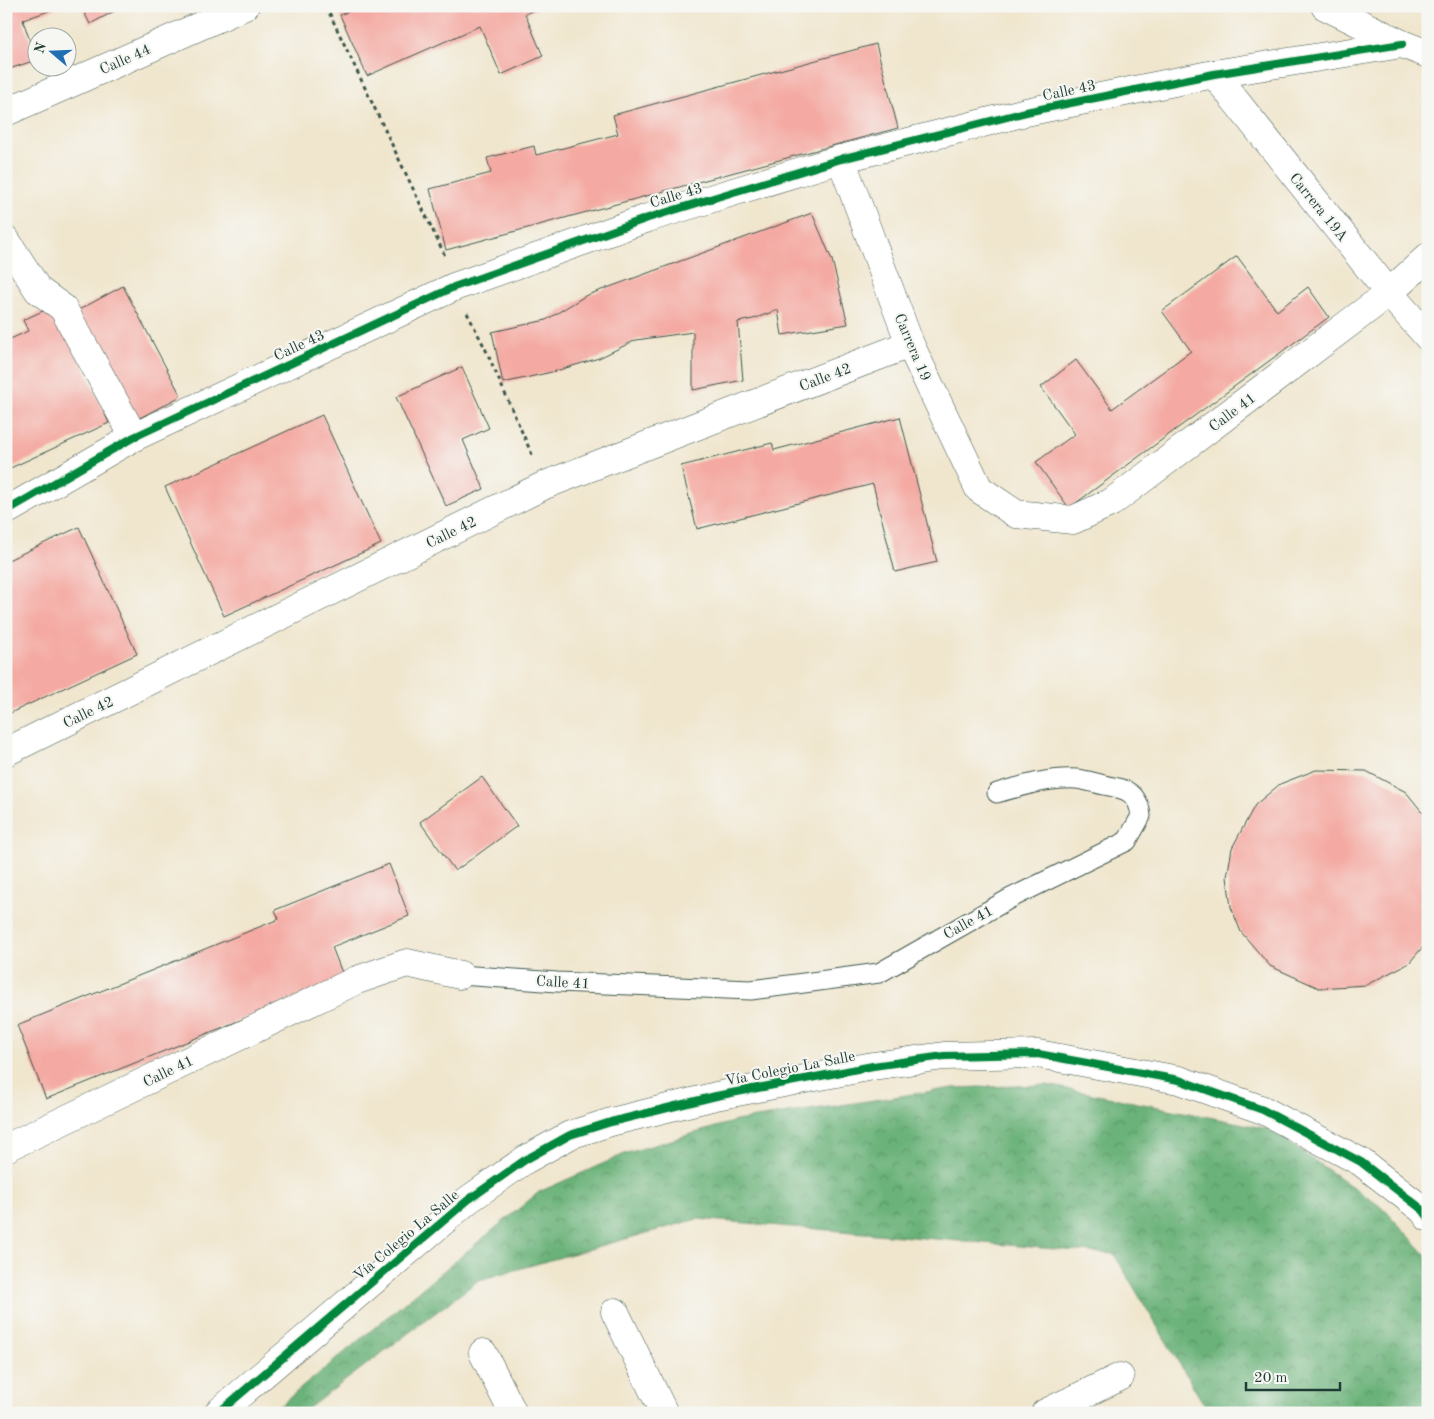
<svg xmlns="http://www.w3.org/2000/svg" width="1434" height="1419" viewBox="0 0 1434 1419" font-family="'Old Standard TT',serif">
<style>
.forest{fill:url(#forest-crowns);stroke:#447856}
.building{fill:#f4aaa3}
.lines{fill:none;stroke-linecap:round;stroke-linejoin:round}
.service-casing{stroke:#3e564b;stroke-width:21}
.minor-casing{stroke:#3e564b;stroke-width:29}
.tertiary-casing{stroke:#3e564b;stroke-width:29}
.path{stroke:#3e564b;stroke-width:3;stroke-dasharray:4 4;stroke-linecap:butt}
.service{stroke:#fff;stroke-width:19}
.minor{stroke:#fff;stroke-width:28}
.tertiary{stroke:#fff;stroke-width:28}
.cycleway-casing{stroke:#f6f6f2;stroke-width:11}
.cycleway{stroke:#00873e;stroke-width:8}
.labels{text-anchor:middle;stroke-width:4;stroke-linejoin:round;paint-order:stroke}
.street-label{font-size:15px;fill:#1f3d34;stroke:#f6f6f2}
</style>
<defs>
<pattern id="forest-crowns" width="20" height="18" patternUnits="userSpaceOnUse" patternTransform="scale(1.25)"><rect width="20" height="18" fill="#6ab279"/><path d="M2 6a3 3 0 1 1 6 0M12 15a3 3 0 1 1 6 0" fill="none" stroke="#579264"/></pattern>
</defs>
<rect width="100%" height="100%" fill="#f6f6f2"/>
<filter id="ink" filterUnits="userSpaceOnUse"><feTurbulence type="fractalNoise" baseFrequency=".02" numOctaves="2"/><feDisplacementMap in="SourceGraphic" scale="10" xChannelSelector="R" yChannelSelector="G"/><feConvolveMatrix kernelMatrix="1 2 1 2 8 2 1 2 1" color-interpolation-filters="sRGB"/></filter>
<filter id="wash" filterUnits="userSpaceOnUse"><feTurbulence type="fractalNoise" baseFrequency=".0096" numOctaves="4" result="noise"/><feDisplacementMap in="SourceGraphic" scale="20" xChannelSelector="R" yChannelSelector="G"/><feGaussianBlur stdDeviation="1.12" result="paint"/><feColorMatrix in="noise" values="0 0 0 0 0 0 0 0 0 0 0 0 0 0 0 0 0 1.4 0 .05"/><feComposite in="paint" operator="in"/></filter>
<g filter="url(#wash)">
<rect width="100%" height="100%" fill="#f0e6ce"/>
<polygon class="forest" points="1047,1085 1269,1129 1383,1208 1428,1257 1428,1413 1209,1413 1114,1254 697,1219 479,1280 302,1413 271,1413 539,1192 627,1153 736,1121 953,1088"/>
<g id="blocks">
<g class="building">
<polygon points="6,6 56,6 57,8 23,20 36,60 6,70"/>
<polygon points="81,6 124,6 90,24"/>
<polygon points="360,6 543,6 525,14 543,56 501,75 480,26 367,76 340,15"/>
<polygon points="876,44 898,128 446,250 430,189 491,173 487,158 534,146 536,155 618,134 613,115"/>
<polygon points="812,213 832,260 848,324 782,335 778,310 753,319 738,322 743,380 693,390 693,332 636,340 599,358 556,371 503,383 492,332 546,320 585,296"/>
<polygon points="1237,256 1277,311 1308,287 1329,317 1069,508 1036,462 1075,434 1041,387 1076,360 1112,409 1191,351 1162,311"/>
<polygon points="123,286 181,396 134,421 77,311"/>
<polygon points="56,305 109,423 6,470 6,341 28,331 23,320"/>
<polygon points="462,367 489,428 463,440 484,489 446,506 396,397"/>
<polygon points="322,415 381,544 224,616 165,487"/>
<polygon points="900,417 937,562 895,572 873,484 697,529 681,466 772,443 774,450"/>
<polygon points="79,527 137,654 6,715 6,561"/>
<polygon points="1316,770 1366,771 1406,792 1428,819 1428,941 1409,963 1366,985 1319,988 1270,966 1241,932 1231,907 1227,877 1232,848 1255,805 1280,784"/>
<polygon points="482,777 517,826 455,871 420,822"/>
<polygon points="389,864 409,916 332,947 344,978 46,1099 17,1025 279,919 275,910"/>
</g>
</g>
</g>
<g filter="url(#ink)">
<use href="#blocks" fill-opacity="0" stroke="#3e564b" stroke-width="1"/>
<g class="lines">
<g class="service-casing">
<path id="service" d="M460,975L557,982L751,990L879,973L1009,899L1127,841L1141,816C1138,791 1125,789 1104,785C1095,783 1086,780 1077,779C1052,777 1021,786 997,793"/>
</g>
<g class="minor-casing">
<g id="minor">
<polyline points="1325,6 1402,44"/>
<polyline points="1214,74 1389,293 1428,337"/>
<polyline points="6,112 245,6"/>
<polyline points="841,159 910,344 979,489 1016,514 1073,520 1112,502 1389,293 1428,257"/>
<polyline points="6,240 38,290 63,308 134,437"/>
<polyline points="6,752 545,485 699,425 910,344"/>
<polyline points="6,1148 357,980 407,963 460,975"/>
<polyline points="615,1312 664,1413"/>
<polyline points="483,1353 513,1413"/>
<polyline points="218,1413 468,1200 525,1160 570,1135 611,1122 716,1096 873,1066 944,1056 1038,1054 1179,1080 1263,1110 1361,1162 1423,1210 1428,1217"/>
<polyline points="1045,1413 1120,1377"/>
</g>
</g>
<g class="tertiary-casing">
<polyline id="tertiary" points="6,511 134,437 454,287 648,218 841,159 1026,112 1214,74 1402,44 1428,54"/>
</g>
<g class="path">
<polyline points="326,6 446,258"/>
<polyline points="467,313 485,348 533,457"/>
</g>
<use href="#service" class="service"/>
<use href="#minor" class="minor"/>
<use href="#tertiary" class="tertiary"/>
<g class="cycleway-casing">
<g id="cycleway">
<polyline points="6,511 134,437 454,287 648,218 841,159 1026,112 1214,74 1402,44"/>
<polyline points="218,1413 468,1200 525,1160 570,1135 611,1122 716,1096 873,1066 944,1056 1038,1054 1179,1080 1263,1110 1361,1162 1423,1210 1428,1217"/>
</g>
</g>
<use href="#cycleway" class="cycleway"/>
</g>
</g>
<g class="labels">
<g class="street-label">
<text transform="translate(125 59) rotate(-24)" y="5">Calle 44</text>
<text transform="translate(1069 90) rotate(-12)" y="5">Calle 43</text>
<text transform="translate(676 195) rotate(-17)" y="5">Calle 43</text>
<text transform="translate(1319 207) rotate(51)" y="5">Carrera 19A</text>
<text transform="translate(299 345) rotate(-25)" y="5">Calle 43</text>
<text transform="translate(913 347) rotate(67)" y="5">Carrera 19</text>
<text transform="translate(825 377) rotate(-21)" y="5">Calle 42</text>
<text transform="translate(1232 412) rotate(-37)" y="5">Calle 41</text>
<text transform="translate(451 532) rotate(-26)" y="5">Calle 42</text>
<text transform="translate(88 712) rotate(-26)" y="5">Calle 42</text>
<text transform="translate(968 922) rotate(-29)" y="5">Calle 41</text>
<text transform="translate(563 982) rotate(3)" y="5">Calle 41</text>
<text transform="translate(790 1068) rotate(-11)" y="5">Vía Colegio La Salle</text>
<text transform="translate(168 1071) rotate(-26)" y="5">Calle 41</text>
<text transform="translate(406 1235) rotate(-40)" y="5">Vía Colegio La Salle</text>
</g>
</g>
<rect width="1434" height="1419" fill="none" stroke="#f6f6f2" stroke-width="25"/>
<g transform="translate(52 52) rotate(289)"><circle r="24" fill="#f6f6f2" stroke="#a0aca6"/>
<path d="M0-4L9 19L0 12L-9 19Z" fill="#1f6fb2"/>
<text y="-8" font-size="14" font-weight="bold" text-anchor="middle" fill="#1f3d34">N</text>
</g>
<path d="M1246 1382v8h94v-8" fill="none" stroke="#1f3d34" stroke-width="2.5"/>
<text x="1254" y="1382" font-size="15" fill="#1f3d34" stroke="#f6f6f2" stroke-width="4" paint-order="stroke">20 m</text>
</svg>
